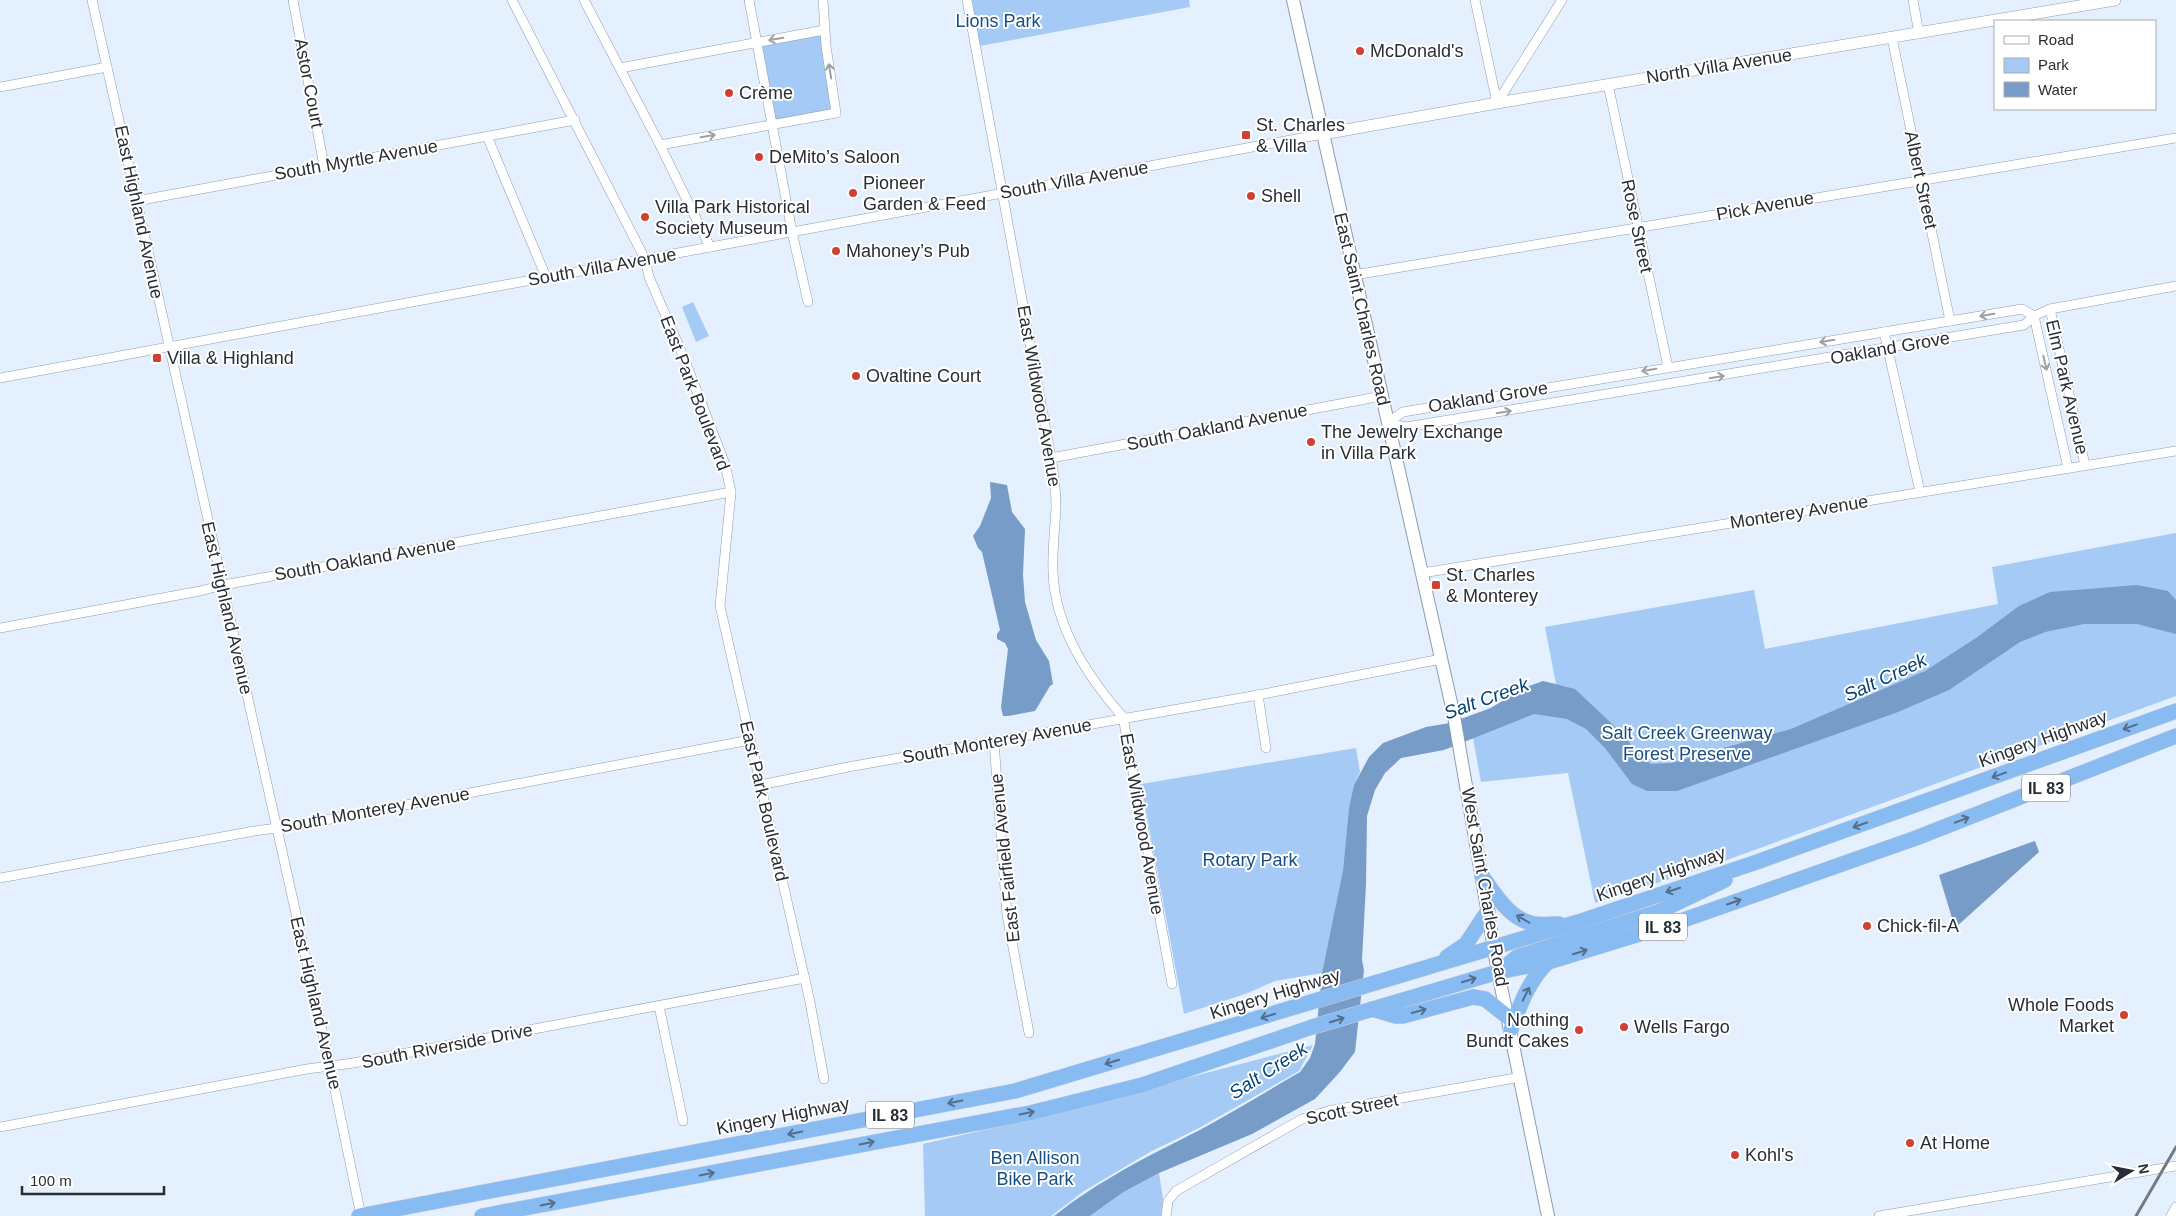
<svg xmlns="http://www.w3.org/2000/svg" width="2176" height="1216" viewBox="0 0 2176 1216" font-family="Helvetica,sans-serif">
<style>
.green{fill:#a4caf5}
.water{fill:#769cc7}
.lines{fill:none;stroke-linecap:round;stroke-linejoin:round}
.minor-casing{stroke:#8f9cac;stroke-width:10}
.tertiary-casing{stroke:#8f9cac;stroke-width:12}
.secondary-casing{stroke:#8f9cac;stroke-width:14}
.trunk-casing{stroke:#d0d1d2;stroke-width:16}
.minor{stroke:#fff;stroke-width:9}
.tertiary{stroke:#fff;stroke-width:11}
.secondary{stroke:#fff;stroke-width:12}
.trunk{stroke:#88bbf2;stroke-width:15}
.rail{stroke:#737a84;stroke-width:3}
.oneway{stroke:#9ea0a4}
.oneway2{stroke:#536d8a}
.poi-dot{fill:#cf4233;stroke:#fff;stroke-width:2}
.labels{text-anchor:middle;stroke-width:4;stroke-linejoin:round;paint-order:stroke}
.shield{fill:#fff;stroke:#686c71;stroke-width:1}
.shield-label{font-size:16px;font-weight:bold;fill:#282d34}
.park-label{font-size:18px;fill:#164d83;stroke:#fff}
.poi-label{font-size:18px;fill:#282d34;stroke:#fff;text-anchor:start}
.street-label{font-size:18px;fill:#282d34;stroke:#fff}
.water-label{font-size:19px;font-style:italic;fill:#054176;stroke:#fff}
</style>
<rect width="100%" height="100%" fill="#e5f0fe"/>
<g class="green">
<polygon points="972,0 1189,0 1190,7 980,46"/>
<polygon points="821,33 833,111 774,121 760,45"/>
<polygon points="693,302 709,336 696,342 682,307"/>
<path d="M2176,533V696L1716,864L1595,903L1568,773L1481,782L1469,716C1477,713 1485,711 1492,707C1514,696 1529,678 1556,684L1545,627L1754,590L1765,649L1998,604L1992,567Z"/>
<polygon points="1356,748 1360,772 1354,785 1349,807 1343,870 1322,973 1275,981 1248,993 1184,1014 1141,784"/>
<polygon points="1313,1045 1299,1071 1199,1128 1150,1152 1084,1191 1051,1216 925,1216 923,1144 1010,1124"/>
<polygon points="1159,1173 1163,1199 1161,1216 1090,1216 1122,1193"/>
</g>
<g class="water">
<polygon points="990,482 1007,485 1012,512 1025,529 1023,575 1025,602 1036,640 1049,661 1053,684 1050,686 1035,711 1008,716 1003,716 1001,707 1008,649 1005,643 997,639 997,634 1000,630 982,552 978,548 973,536 980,526 991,498"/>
<path d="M2137,585L2168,591L2176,600V634L2137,624H2084L2045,632L2020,642L1949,690L1898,712L1677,791H1647L1632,784L1605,748L1586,729L1567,719L1534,714L1444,750L1401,758L1385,773L1375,790L1367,816L1366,884L1362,960L1364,970L1355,1052L1339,1073L1315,1099L1252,1134L1159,1173L1122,1193L1090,1216H1054C1100,1180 1146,1157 1198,1131C1232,1113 1266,1092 1300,1072L1310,1058L1315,1044L1322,973L1343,870L1349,807L1354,785L1369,757L1383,743L1426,727L1450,723L1491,708L1524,688L1543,681L1575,689L1627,738L1634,751L1651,764L1671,763L1791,729L1925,671L1976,638L2019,606L2050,592Z"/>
<polygon points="2035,841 2039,852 1955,928 1939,875"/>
</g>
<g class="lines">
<g class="minor-casing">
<g id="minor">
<polyline points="92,0 330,1066 361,1216"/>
<polyline points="293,0 324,166"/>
<polyline points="512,0 645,259 649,277 684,358 725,464 731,492 720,606 810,1002 824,1079"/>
<polyline points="584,0 660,145 710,247"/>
<polyline points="749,0 792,232 808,302"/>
<path d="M967,0L1051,458C1054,474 1056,491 1056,507C1055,529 1052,551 1053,572C1055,628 1088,677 1123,717L1172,984"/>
<polyline points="1475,0 1497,103"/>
<polyline points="1913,0 1919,34"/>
<polyline points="1892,38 1950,321"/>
<polyline points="620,68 824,30"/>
<polyline points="1608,84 1668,367"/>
<polyline points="0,87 107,67"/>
<polyline points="1497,103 1562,0"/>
<polyline points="487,136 546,277"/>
<polyline points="660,145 836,113 826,46 823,0"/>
<polyline points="136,201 575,120"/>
<polyline points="1354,275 2176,138"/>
<polyline points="2050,309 2085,465"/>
<polyline points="2034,316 2068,468"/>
<polyline points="1884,332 1920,492"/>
<polyline points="0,378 1323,134"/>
<polyline points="1387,423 1406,427 2024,325 2034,316 2050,309 2176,286"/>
<polyline points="1387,423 1403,412 2022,309 2034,316"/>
<polyline points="1051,458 1382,396"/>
<polyline points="1422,573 2176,451"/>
<polyline points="0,628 200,591 223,585 731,492"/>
<polyline points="1258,695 1266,748"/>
<polyline points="994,742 1007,915 1029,1033"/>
<polyline points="760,785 848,767 1258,695 1441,659"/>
<polyline points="0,878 254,831 299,825 750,740"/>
<polyline points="659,1006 683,1121"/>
<polyline points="0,1127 307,1069 353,1063 805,978"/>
<polyline points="1166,1216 1168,1201 1176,1191 1302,1119 1328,1111 1521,1077"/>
<polyline points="1879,1216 2176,1166"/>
<polyline points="2171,1216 2176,1207"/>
</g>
</g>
<g class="tertiary-casing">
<polyline id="tertiary" points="1323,134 1497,103 2115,0"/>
</g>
<g class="secondary-casing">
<polyline id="secondary" points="1293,0 1454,716 1498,972 1548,1216"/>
</g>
<g class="trunk-casing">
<g id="trunk">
<path d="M1482,876C1494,893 1509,918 1531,923C1539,926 1550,924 1559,924"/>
<polyline points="1447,957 1466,944 1488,911"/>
<polyline points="1502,969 1517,957 1658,912 1725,880"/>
<polyline points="1372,1009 1396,1016 1403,1016 1473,997 1485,999 1509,1018"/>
<path d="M1511,1029C1520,1005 1529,980 1548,962"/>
<polyline points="359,1216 1015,1091 1578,922 1754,863 2176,711"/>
<polyline points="482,1216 1030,1113 1142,1085 1312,1027 1498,972 1548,962 1672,924 1916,838 2176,736"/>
</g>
</g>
<use href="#minor" class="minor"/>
<use href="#tertiary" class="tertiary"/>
<use href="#secondary" class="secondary"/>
<use href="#trunk" class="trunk"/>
<polyline class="rail" points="2136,1216 2176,1147"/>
</g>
<defs><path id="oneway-shaft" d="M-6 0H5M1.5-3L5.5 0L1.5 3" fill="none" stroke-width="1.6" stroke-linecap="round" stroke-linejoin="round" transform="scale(1.25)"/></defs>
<g class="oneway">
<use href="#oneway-shaft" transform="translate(776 39) rotate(170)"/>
<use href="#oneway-shaft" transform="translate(830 71) rotate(-99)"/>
<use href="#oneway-shaft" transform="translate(708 136) rotate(-10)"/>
<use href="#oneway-shaft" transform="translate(1987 315) rotate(171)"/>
<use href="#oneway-shaft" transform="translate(1827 341) rotate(171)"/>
<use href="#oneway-shaft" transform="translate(2045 363) rotate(77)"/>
<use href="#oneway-shaft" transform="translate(1649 370) rotate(170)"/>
<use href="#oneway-shaft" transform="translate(1717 377) rotate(-9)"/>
<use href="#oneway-shaft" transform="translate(1504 412) rotate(-9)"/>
</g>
<g class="oneway2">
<use href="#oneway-shaft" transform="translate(2130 727) rotate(160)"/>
<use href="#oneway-shaft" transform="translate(1999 775) rotate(160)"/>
<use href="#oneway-shaft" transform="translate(1962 820) rotate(-21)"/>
<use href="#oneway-shaft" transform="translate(1860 825) rotate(161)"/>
<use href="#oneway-shaft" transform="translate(1673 890) rotate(162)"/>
<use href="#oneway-shaft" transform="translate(1734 902) rotate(-19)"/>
<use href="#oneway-shaft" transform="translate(1523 919) rotate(-150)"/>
<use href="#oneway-shaft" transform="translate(1580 952) rotate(-17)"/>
<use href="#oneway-shaft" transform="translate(1469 980) rotate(-17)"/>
<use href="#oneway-shaft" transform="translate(1526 994) rotate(-64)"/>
<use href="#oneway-shaft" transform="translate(1419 1011) rotate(-15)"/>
<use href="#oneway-shaft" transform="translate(1268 1016) rotate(163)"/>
<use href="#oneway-shaft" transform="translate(1337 1020) rotate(-17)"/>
<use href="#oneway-shaft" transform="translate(1112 1062) rotate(163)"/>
<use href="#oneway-shaft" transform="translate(955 1102) rotate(169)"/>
<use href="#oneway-shaft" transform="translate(1027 1113) rotate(-12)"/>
<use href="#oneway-shaft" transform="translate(795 1133) rotate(169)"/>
<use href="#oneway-shaft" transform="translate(867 1143) rotate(-11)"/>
<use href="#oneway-shaft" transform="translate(707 1174) rotate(-11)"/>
<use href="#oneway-shaft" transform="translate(548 1204) rotate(-11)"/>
</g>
<g class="poi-dot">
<circle cx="1360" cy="51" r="5"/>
<circle cx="729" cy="93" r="5"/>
<rect x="1241" y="130" width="10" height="10" rx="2.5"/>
<circle cx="759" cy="157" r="5"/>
<circle cx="853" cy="193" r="5"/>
<circle cx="1251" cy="196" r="5"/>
<circle cx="645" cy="217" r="5"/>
<circle cx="836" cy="251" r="5"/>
<rect x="152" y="353" width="10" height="10" rx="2.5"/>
<circle cx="856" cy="376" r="5"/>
<circle cx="1311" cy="442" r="5"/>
<rect x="1431" y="580" width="10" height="10" rx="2.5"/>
<circle cx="1867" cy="926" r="5"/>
<circle cx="2124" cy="1015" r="5"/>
<circle cx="1624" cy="1027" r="5"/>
<circle cx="1579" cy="1030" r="5"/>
<circle cx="1910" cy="1143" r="5"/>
<circle cx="1735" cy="1155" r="5"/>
</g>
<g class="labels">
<g class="shield">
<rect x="2022" y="774.5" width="48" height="27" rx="4"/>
<rect x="1639" y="913.5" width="48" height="27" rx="4"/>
<rect x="866" y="1101.5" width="48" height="27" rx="4"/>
</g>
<g class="shield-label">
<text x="2046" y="794">IL 83</text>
<text x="1663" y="933">IL 83</text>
<text x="890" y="1121">IL 83</text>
</g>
<g class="park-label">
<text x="998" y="27">Lions Park</text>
<text x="1687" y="739">Salt Creek Greenway<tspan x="1687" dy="21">Forest Preserve</tspan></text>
<text x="1250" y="866">Rotary Park</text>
<text x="1035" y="1164">Ben Allison<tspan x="1035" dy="21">Bike Park</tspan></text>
</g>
<g class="poi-label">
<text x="1370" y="57">McDonald's</text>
<text x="739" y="99">Crème</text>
<text x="1256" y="131">St. Charles<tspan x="1256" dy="21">&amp; Villa</tspan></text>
<text x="769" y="163">DeMito’s Saloon</text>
<text x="863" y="189">Pioneer<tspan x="863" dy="21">Garden &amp; Feed</tspan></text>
<text x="1261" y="202">Shell</text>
<text x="655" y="213">Villa Park Historical<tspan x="655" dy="21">Society Museum</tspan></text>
<text x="846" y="257">Mahoney’s Pub</text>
<text x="167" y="364">Villa &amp; Highland</text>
<text x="866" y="382">Ovaltine Court</text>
<text x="1321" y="438">The Jewelry Exchange<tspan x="1321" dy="21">in Villa Park</tspan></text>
<text x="1446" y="581">St. Charles<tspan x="1446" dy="21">&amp; Monterey</tspan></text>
<text x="1877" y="932">Chick-fil-A</text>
<text x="2114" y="1011" text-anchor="end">Whole Foods<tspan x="2114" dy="21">Market</tspan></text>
<text x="1569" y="1026" text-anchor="end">Nothing<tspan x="1569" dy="21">Bundt Cakes</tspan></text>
<text x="1634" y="1033">Wells Fargo</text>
<text x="1920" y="1149">At Home</text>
<text x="1745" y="1161">Kohl's</text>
</g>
<g class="street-label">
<text transform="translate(1719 66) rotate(-9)" y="6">North Villa Avenue</text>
<text transform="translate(309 83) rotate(79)" y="6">Astor Court</text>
<text transform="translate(356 160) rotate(-10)" y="6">South Myrtle Avenue</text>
<text transform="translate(1074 180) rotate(-10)" y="6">South Villa Avenue</text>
<text transform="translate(1921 180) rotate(78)" y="6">Albert Street</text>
<text transform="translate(1765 206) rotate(-10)" y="6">Pick Avenue</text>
<text transform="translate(139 212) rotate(78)" y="6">East Highland Avenue</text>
<text transform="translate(1637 226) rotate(78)" y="6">Rose Street</text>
<text transform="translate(602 267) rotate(-10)" y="6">South Villa Avenue</text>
<text transform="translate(1362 309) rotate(77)" y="6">East Saint Charles Road</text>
<text transform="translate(1890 348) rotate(-10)" y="6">Oakland Grove</text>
<text transform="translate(2067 387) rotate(77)" y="6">Elm Park Avenue</text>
<text transform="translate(695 393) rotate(69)" y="6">East Park Boulevard</text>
<text transform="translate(1039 396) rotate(80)" y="6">East Wildwood Avenue</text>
<text transform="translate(1488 397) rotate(-9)" y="6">Oakland Grove</text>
<text transform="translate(1217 427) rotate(-11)" y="6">South Oakland Avenue</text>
<text transform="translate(1799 512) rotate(-9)" y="6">Monterey Avenue</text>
<text transform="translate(365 559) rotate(-10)" y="6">South Oakland Avenue</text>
<text transform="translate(227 608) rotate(77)" y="6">East Highland Avenue</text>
<text transform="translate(2043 739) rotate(-20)" y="6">Kingery Highway</text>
<text transform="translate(997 741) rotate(-10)" y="6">South Monterey Avenue</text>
<text transform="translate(764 801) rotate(77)" y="6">East Park Boulevard</text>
<text transform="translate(375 810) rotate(-10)" y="6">South Monterey Avenue</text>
<text transform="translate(1142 824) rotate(80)" y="6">East Wildwood Avenue</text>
<text transform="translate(1005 858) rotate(-96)" y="6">East Fairfield Avenue</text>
<text transform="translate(1661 874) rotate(-19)" y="6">Kingery Highway</text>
<text transform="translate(1485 887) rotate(80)" y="6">West Saint Charles Road</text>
<text transform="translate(1275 994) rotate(-17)" y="6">Kingery Highway</text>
<text transform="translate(316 1003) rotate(77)" y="6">East Highland Avenue</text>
<text transform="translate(447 1046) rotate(-11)" y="6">South Riverside Drive</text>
<text transform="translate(1352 1109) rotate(-12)" y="6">Scott Street</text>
<text transform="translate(783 1116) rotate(-11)" y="6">Kingery Highway</text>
</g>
<g class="water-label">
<text transform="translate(1885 677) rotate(-25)" y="7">Salt Creek</text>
<text transform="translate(1486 698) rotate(-20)" y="7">Salt Creek</text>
<text transform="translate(1268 1070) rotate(-33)" y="7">Salt Creek</text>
</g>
</g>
<rect x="1994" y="20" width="162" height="90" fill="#ffffff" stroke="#a9abae"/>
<rect x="2004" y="36" width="25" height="8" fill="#ffffff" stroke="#a9abae"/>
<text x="2038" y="45" font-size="15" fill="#282d34">Road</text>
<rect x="2004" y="58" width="25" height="15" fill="#a4caf5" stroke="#a9abae"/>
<text x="2038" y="70" font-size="15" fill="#282d34">Park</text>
<rect x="2004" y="82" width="25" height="15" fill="#769cc7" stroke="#a9abae"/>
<text x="2038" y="95" font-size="15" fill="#282d34">Water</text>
<g transform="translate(2131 1171) rotate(80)" stroke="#ffffff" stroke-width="4" paint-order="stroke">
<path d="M0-4L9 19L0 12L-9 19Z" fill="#282d34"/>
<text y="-8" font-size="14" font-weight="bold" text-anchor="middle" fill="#282d34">N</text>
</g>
<path d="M22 1186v8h142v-8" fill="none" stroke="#282d34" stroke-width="2.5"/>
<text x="30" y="1186" font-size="15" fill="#282d34" stroke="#ffffff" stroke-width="4" paint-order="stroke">100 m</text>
</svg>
